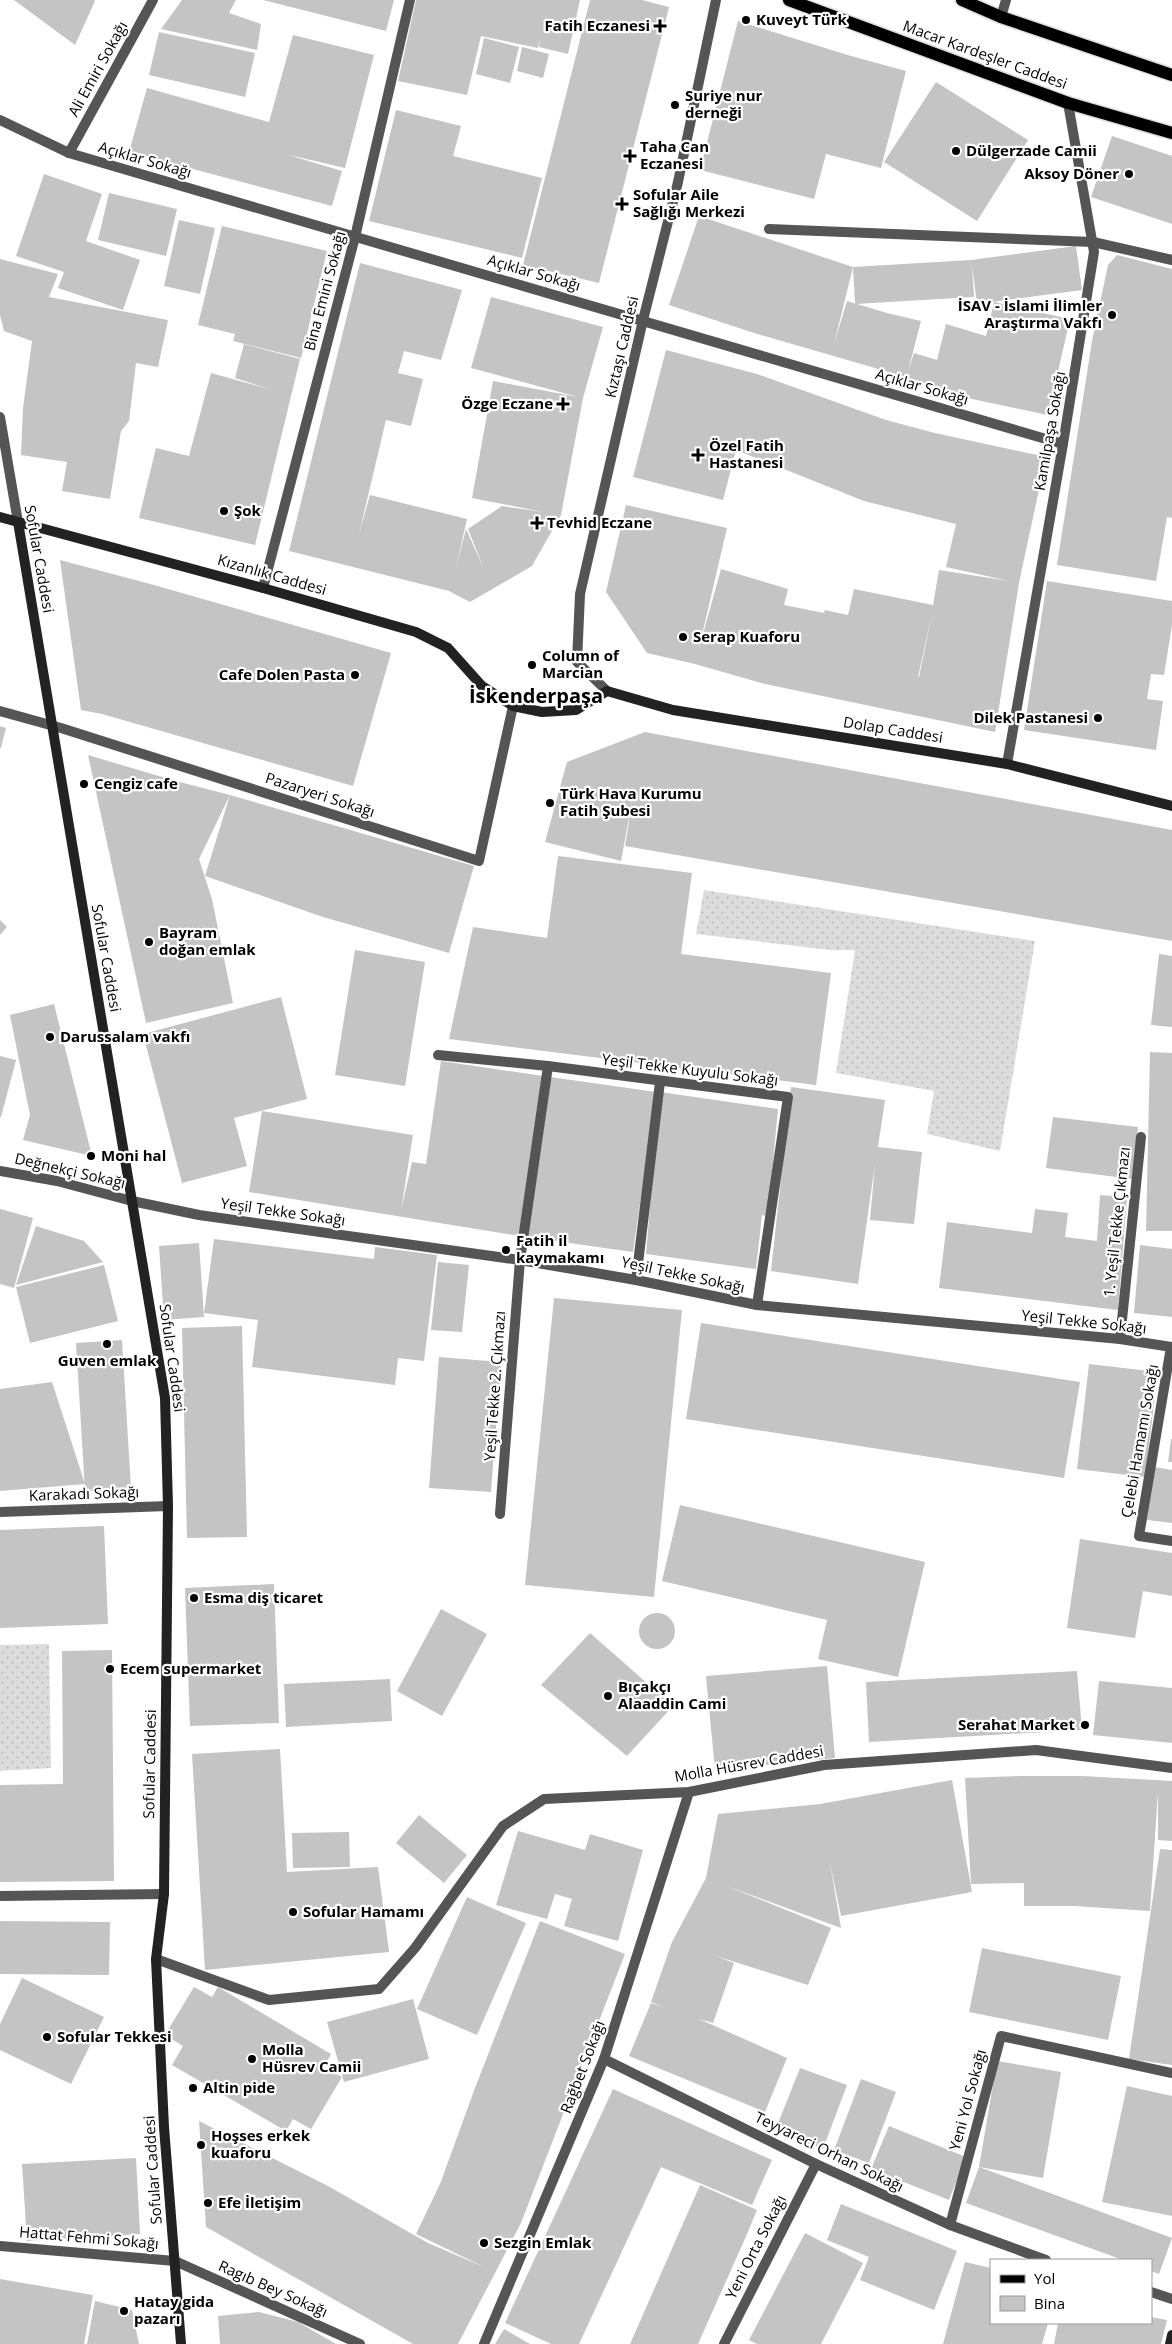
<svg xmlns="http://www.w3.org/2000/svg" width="1172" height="2344" viewBox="0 0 1172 2344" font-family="'Open Sans',sans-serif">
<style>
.garden{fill:url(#garden-dots)}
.building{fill:#c4c4c4;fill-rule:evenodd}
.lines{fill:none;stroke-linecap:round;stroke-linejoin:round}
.primary-casing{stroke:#dbdbdb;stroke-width:15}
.street{stroke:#555;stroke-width:10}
.secondary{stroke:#222;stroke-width:10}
.primary{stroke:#000;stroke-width:12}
.poi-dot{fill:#000;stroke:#fff;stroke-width:2}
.labels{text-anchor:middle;stroke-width:4.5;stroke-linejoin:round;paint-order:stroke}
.poi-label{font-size:15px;font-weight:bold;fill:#000;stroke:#fff;text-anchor:start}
.street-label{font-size:15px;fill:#000;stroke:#fff}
.district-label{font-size:20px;font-weight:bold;fill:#000;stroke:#fff}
</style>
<defs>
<pattern id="garden-dots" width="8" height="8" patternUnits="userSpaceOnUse" patternTransform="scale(1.25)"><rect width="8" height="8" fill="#dcdcdc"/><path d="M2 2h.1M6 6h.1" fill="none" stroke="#bbb" stroke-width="1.8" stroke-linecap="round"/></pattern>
</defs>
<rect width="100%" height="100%" fill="#fff"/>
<g class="garden">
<polygon points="704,890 1035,941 1000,1151 927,1134 934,1091 836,1073 855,950 830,950 696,934"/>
<polygon points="49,1644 51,1768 0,1771 0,1645"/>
</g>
<g class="building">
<polygon points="14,0 94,0 95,1 75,45"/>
<polygon points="182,0 236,0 229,13 261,24 257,50 161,29"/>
<polygon points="263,0 394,0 386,31"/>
<polygon points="416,0 580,0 568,54 539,47 540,38 538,48 481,36 467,95 398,81"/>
<polygon points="590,0 642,0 669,7 599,283 523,265"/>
<polygon points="738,21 851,56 906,71 881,168 826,154 814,199 700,170"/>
<polygon points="159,32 255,53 245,97 149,75"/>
<polygon points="293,35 374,55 345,168 285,154 342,171 332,206 129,152 147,88 269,122"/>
<polygon points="484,38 519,47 510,83 476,74"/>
<polygon points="522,47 549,54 543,78 517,71"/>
<polygon points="936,82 1028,140 977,221 884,162"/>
<polygon points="396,110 461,126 453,156 542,178 522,258 369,221"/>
<polygon points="1112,136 1172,156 1172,224 1091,197"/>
<polygon points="44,174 102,194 86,241 140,260 123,310 58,288 64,272 16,256"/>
<polygon points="109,193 177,209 166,256 98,240"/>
<polygon points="699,216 853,267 971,260 1076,246 1082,290 977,304 972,265 974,297 855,304 853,267 834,344 847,301 887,313 921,321 908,371 914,353 937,360 946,324 986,336 994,302 1070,319 1048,415 972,399 906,377 754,333 669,305"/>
<polygon points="179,220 215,228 200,294 164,286"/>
<polygon points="222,226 327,251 301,358 233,341 235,334 198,325"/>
<polygon points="1117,255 1172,269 1172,518 1167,517 1156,581 1057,565 1092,341 1108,265"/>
<polygon points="0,259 58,274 49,297 168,320 158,367 136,363 129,421 121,431 110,499 62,491 67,462 21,455 23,408 32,341 4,331 0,315"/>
<polygon points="360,263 462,290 441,360 404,351 398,373 423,379 411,426 386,420 359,534 370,495 467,519 456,567 466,529 484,569 468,529 502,506 543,512 472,498 493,381 578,397 471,368 491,297 603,327 583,398 561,515 532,566 470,602 449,591 289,551"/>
<polygon points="244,344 300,359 255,545 139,518 156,448 189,456 211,373 272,390 235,378"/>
<path d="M666,350L757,374L886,420L935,433L1046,457L1019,583L995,732L765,684L695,664L647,653L606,592L626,505L727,528L698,652L721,569L788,589L784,605L824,613L825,610L848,615L854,589L933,605L939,570L1009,581L946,567L956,524L864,501L736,450L723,500L633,477ZM932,613L927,638L919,677H918Z"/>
<polygon points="60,560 154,585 391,653 353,786 102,714 81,710"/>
<polygon points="1047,581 1172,601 1172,625 1164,675 1151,674 1147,699 1163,701 1156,750 1024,730"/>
<polygon points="0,726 6,728 1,748 0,748"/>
<polygon points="645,732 1172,830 1172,941 625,846 634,791 621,861 545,842 567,762"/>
<polygon points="88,755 172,780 230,795 474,866 449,953 323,917 205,876 230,795 199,859 212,899 233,1003 146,1023"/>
<polygon points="558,856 692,873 681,954 831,973 816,1085 449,1039 473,927 547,938"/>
<polygon points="0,920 7,927 0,935"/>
<polygon points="355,950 425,962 405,1086 335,1075"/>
<polygon points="1159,954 1172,956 1172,1027 1151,1025"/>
<polygon points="281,997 307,1099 234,1118 247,1166 182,1183 143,1034"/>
<polygon points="54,1004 92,1156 23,1140 30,1115 10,1015"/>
<polygon points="1150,1052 1172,1053 1172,1231 1146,1231"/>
<polygon points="0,1056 16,1060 1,1117 0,1117"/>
<polygon points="441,1061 543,1076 520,1236 249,1192 262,1111 413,1135 401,1210 412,1162 426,1164"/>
<polygon points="550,1077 656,1092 633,1252 527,1237"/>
<polygon points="791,1087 885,1100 878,1147 922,1152 914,1224 870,1220 875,1164 858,1284 771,1271"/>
<polygon points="660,1092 778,1109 772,1173 766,1216 762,1215 756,1269 646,1254"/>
<polygon points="1053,1117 1138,1127 1132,1179 1046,1168"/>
<polygon points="1100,1195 1127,1197 1118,1310 939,1288 947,1222 1032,1233 1035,1209 1068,1213 1065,1237 1097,1241"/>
<polygon points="0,1209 33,1218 14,1288 0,1284"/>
<polygon points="36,1226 84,1241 103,1262 16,1285"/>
<polygon points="214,1239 374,1259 375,1247 437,1255 424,1361 398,1358 395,1385 252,1367 258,1320 204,1313"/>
<polygon points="199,1243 204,1317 164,1320 159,1246"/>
<polygon points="1140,1245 1172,1249 1172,1317 1134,1313"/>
<polygon points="438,1262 469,1265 462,1332 431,1330"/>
<polygon points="104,1265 118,1321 30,1343 16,1287"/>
<polygon points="554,1298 682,1310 654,1597 525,1585"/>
<polygon points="701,1323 1080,1382 1064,1478 686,1419"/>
<polygon points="242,1326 247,1537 187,1538 182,1328"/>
<polygon points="122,1340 131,1488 85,1491 76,1343"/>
<polygon points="439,1357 501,1362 491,1492 429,1488"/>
<polygon points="1089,1364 1158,1372 1145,1477 1077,1469"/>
<polygon points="52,1382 85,1484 0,1491 0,1389"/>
<polygon points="1171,1439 1172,1439 1172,1462 1168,1462"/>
<polygon points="1154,1467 1172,1470 1172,1523 1147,1520"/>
<polygon points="680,1505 925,1562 898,1677 818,1659 827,1620 662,1581"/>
<polygon points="104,1526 108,1624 0,1628 0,1530"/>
<polygon points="1080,1539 1172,1553 1172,1596 1143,1591 1135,1638 1067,1628"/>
<polygon points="274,1584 279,1723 190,1726 185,1588"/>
<polygon points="441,1609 487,1634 442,1716 397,1691"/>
<circle cx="657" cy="1631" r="18"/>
<polygon points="590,1633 673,1706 627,1756 541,1685"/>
<polygon points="112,1650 114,1881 0,1882 0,1785 63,1784 62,1651"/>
<polygon points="827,1666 835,1758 715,1770 706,1676"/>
<polygon points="1077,1671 1082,1730 869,1742 866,1682"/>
<polygon points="390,1679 392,1721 286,1727 284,1684"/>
<polygon points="1099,1681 1172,1688 1172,1743 1093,1735"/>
<polygon points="280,1749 287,1872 378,1867 389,1952 205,1970 192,1754"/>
<polygon points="1021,1776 1082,1776 1172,1781 1172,1841 1158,1840 1158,1792 1150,1911 1074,1906 1024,1906 1024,1883 971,1884 965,1778"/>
<polygon points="952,1780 972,1892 841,1916 830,1863 841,1928 724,1885 831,1928 808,1985 716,1956 734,1963 713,2023 699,2019 787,2058 765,2112 629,2056 651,2003 666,2008 651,2002 672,1942 706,1878 718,1814 820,1804"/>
<polygon points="419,1815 467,1855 444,1883 396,1843"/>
<polygon points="518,1831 585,1850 590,1834 643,1850 618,1941 564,1926 572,1899 555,1894 547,1919 496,1905"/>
<polygon points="349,1832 350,1867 293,1868 292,1833"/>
<polygon points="1160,1849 1172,1850 1172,2065 1129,2059"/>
<polygon points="467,1897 526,1923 477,2035 417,2009"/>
<polygon points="0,1921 110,1922 109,1975 0,1974"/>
<polygon points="540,1921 625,1954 521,2223 458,2344 413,2344 206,2227 199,2121 328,2186 428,2243 484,2267 416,2234 440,2184 475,2088"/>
<polygon points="982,1948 1121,1976 1108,2040 969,2012"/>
<polygon points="22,1978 104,2017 71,2084 0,2050 0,2024"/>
<polygon points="194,1987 212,1997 218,1987 331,2054 324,2067 342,2077 311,2129 293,2119 286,2131 172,2065 183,2046 165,2035"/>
<polygon points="413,1999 429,2059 344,2082 327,2022"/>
<polygon points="997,2061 1061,2072 1043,2178 979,2167"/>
<polygon points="800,2068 847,2085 823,2149 775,2131"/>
<polygon points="861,2079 896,2092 869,2163 834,2150"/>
<polygon points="1127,2086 1172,2096 1172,2216 1102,2202"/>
<polygon points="613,2089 772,2160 752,2205 661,2167 579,2344 551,2344 505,2323"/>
<polygon points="889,2126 966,2157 949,2200 871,2169"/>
<polygon points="136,2158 140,2234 27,2241 22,2164"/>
<polygon points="979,2167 1172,2238 1159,2274 1151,2271 1151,2260 1123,2260 966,2203"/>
<polygon points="700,2185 757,2210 744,2241 698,2344 630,2344"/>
<polygon points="841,2204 957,2251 934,2310 860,2280 869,2257 827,2240"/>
<polygon points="805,2233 863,2263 821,2344 757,2344 749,2340"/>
<polygon points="965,2262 991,2268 991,2323 1048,2323 1042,2344 943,2344"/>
<polygon points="0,2279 93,2295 84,2344 0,2344"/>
<polygon points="95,2301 132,2310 139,2344 87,2344"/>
<polygon points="259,2312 298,2322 336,2344 220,2344 218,2316"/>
<polygon points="1151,2317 1167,2320 1161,2344 1054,2344 1058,2323 1151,2323"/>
<polygon points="504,2329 530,2344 495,2344"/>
</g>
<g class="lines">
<g class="primary-casing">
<g id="primary">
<polyline points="789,0 1068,103 1172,133"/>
<polyline points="962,0 1001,17 1172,75"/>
</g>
</g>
<g class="street">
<polyline points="1001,17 1006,0"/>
<polyline points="0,120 69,153 1063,444"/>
<polyline points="69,153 153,0"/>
<polyline points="769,229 1093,242 1172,260"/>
<polyline points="0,417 18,522"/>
<polyline points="263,588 355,237 410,0"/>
<polyline points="607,691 577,662 580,594 643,320 678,182 716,0"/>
<polyline points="0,711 61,728 479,861 513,706"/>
<polyline points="1007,764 1063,444 1094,252 1068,103"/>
<polyline points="438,1055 548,1066 788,1097 757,1305"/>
<polyline points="0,1171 57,1181 132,1201 199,1215 520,1260 636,1280 757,1305 1120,1339 1172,1347"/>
<polyline points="636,1280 660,1082"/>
<polyline points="1120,1339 1141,1137"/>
<polyline points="1171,1347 1139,1536 1172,1541"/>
<polyline points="0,1512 168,1506"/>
<polyline points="500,1514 520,1260 548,1066"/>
<polyline points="0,1896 164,1894"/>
<polyline points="156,1959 269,2000 379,1989 415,1948 503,1826 544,1799 689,1792 824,1765 1036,1750 1172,1768"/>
<polyline points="604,2059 816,2164 950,2225 1046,2260"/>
<polyline points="950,2225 1001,2036 1172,2073"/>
<polyline points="0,2246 175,2261 360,2344"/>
<polyline points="1151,2292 1172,2299"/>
<polyline points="484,2344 604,2059 689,1792"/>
<polyline points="724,2344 816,2164"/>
</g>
<g class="secondary">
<polyline points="0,517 263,588 416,632 448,648 482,686 513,706 542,712 576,710 607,691 673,710 1007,764 1172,806"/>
<polyline points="18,522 165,1398 168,1506 164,1894 156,1959 164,2127 181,2344"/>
<polyline points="1170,2344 1172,2335"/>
</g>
<use href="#primary" class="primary"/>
</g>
<g class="poi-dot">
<circle cx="746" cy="20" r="5"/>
<path d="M657.5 18.5h5v5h5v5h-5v5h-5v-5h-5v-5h5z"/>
<circle cx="675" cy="105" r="5"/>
<circle cx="956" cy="151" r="5"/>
<path d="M627.5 148.5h5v5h5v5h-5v5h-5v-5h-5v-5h5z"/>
<circle cx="1129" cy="174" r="5"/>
<path d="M619.5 196.5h5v5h5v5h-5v5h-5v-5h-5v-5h5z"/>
<circle cx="1112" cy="315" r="5"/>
<path d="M560.5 396.5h5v5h5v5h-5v5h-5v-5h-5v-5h5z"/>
<path d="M695.5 447.5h5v5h5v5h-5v5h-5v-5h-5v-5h5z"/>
<circle cx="224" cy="511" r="5"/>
<path d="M534.5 515.5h5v5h5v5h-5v5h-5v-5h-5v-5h5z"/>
<circle cx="683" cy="637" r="5"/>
<circle cx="532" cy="665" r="5"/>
<circle cx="355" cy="675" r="5"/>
<circle cx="1098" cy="718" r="5"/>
<circle cx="84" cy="784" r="5"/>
<circle cx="550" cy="803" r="5"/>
<circle cx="149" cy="942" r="5"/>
<circle cx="50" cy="1037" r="5"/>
<circle cx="91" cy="1156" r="5"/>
<circle cx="506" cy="1250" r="5"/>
<circle cx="107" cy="1344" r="5"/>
<circle cx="194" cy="1598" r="5"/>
<circle cx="110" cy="1669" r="5"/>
<circle cx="608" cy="1696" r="5"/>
<circle cx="1085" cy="1725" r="5"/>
<circle cx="293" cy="1912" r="5"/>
<circle cx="47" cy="2037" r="5"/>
<circle cx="252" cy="2059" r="5"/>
<circle cx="193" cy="2088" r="5"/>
<circle cx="201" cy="2145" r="5"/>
<circle cx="208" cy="2203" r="5"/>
<circle cx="484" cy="2243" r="5"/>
<circle cx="124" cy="2311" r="5"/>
</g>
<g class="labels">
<g class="poi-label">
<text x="756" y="25">Kuveyt Türk</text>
<text x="650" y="31" text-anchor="end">Fatih Eczanesi</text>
<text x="685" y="101">Suriye nur<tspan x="685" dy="17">derneği</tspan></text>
<text x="640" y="152">Taha Can<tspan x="640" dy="17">Eczanesi</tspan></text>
<text x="966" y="156">Dülgerzade Camii</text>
<text x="1119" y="179" text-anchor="end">Aksoy Döner</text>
<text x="633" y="200">Sofular Aile<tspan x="633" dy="17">Sağlığı Merkezi</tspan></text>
<text x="1102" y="311" text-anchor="end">İSAV - İslami İlimler<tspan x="1102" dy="17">Araştırma Vakfı</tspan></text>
<text x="553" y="409" text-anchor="end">Özge Eczane</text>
<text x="709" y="451">Özel Fatih<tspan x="709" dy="17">Hastanesi</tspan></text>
<text x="234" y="516">Şok</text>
<text x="547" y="528">Tevhid Eczane</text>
<text x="693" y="642">Serap Kuaforu</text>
<text x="542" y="661">Column of<tspan x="542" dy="17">Marcian</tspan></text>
<text x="345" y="680" text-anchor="end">Cafe Dolen Pasta</text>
<text x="1088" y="723" text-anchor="end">Dilek Pastanesi</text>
<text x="94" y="789">Cengiz cafe</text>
<text x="560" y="799">Türk Hava Kurumu<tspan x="560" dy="17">Fatih Şubesi</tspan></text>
<text x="159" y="938">Bayram<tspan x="159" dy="17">doğan emlak</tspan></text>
<text x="60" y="1042">Darussalam vakfı</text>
<text x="101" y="1161">Moni hal</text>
<text x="516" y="1246">Fatih il<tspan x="516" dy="17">kaymakamı</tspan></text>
<text x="107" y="1366" text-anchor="middle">Guven emlak</text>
<text x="204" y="1603">Esma diş ticaret</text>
<text x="120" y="1674">Ecem supermarket</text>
<text x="618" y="1692">Bıçakçı<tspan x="618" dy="17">Alaaddin Cami</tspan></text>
<text x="1075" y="1730" text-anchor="end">Serahat Market</text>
<text x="303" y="1917">Sofular Hamamı</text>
<text x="57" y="2042">Sofular Tekkesi</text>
<text x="262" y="2055">Molla<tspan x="262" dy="17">Hüsrev Camii</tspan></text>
<text x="203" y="2093">Altin pide</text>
<text x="211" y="2141">Hoşses erkek<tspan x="211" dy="17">kuaforu</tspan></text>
<text x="218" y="2208">Efe İletişim</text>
<text x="494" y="2248">Sezgin Emlak</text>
<text x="134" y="2307">Hatay gida<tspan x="134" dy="17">pazarı</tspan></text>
</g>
<g class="street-label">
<text transform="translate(985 55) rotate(20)" y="5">Macar Kardeşler Caddesi</text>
<text transform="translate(98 69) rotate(-61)" y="5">Ali Emiri Sokağı</text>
<text transform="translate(145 160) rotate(16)" y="5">Açıklar Sokağı</text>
<text transform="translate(534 273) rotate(16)" y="5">Açıklar Sokağı</text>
<text transform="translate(325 291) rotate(-75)" y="5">Bina Emini Sokağı</text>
<text transform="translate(622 347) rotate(-77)" y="5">Kıztaşı Caddesi</text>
<text transform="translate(922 387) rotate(16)" y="5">Açıklar Sokağı</text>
<text transform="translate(1050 431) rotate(-80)" y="5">Kamilpaşa Sokağı</text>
<text transform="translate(39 559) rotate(80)" y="5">Sofular Caddesi</text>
<text transform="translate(272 575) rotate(16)" y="5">Kızanlık Caddesi</text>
<text transform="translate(893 730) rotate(9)" y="5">Dolap Caddesi</text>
<text transform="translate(320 795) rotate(18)" y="5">Pazaryeri Sokağı</text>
<text transform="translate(106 958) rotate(80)" y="5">Sofular Caddesi</text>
<text transform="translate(690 1070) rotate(7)" y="5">Yeşil Tekke Kuyulu Sokağı</text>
<text transform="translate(70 1171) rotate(13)" y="5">Değnekçi Sokağı</text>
<text transform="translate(283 1212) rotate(8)" y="5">Yeşil Tekke Sokağı</text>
<text transform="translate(1117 1222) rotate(-84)" y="5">1. Yeşil Tekke Çıkmazı</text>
<text transform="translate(683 1275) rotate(12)" y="5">Yeşil Tekke Sokağı</text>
<text transform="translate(1084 1322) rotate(6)" y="5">Yeşil Tekke Sokağı</text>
<text transform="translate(172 1358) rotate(82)" y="5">Sofular Caddesi</text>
<text transform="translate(495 1386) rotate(-86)" y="5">Yeşil Tekke 2. Çıkmazı</text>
<text transform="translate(1140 1441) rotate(-80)" y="5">Çelebi Hamamı Sokağı</text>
<text transform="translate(84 1494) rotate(-2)" y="5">Karakadı Sokağı</text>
<text transform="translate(150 1764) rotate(-89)" y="5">Sofular Caddesi</text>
<text transform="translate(749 1764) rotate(-10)" y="5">Molla Hüsrev Caddesi</text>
<text transform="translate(583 2067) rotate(-69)" y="5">Rağbet Sokağı</text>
<text transform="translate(968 2100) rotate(-75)" y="5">Yeni Yol Sokağı</text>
<text transform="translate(829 2152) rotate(26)" y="5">Teyyareci Orhan Sokağı</text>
<text transform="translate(153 2170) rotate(-94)" y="5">Sofular Caddesi</text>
<text transform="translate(89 2238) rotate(5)" y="5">Hattat Fehmi Sokağı</text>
<text transform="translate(756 2247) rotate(-63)" y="5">Yeni Orta Sokağı</text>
<text transform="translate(273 2289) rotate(24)" y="5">Ragıb Bey Sokağı</text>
</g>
<g class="district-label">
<text x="536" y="703">İskenderpaşa</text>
</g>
</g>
<rect x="990" y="2259" width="162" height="65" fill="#ffffff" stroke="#999999"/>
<rect x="1000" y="2275" width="25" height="8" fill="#000000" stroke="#999999"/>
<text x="1034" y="2284" font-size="15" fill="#000000">Yol</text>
<rect x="1000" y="2296" width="25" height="15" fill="#c4c4c4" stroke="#999999"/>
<text x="1034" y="2309" font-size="15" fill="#000000">Bina</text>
</svg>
